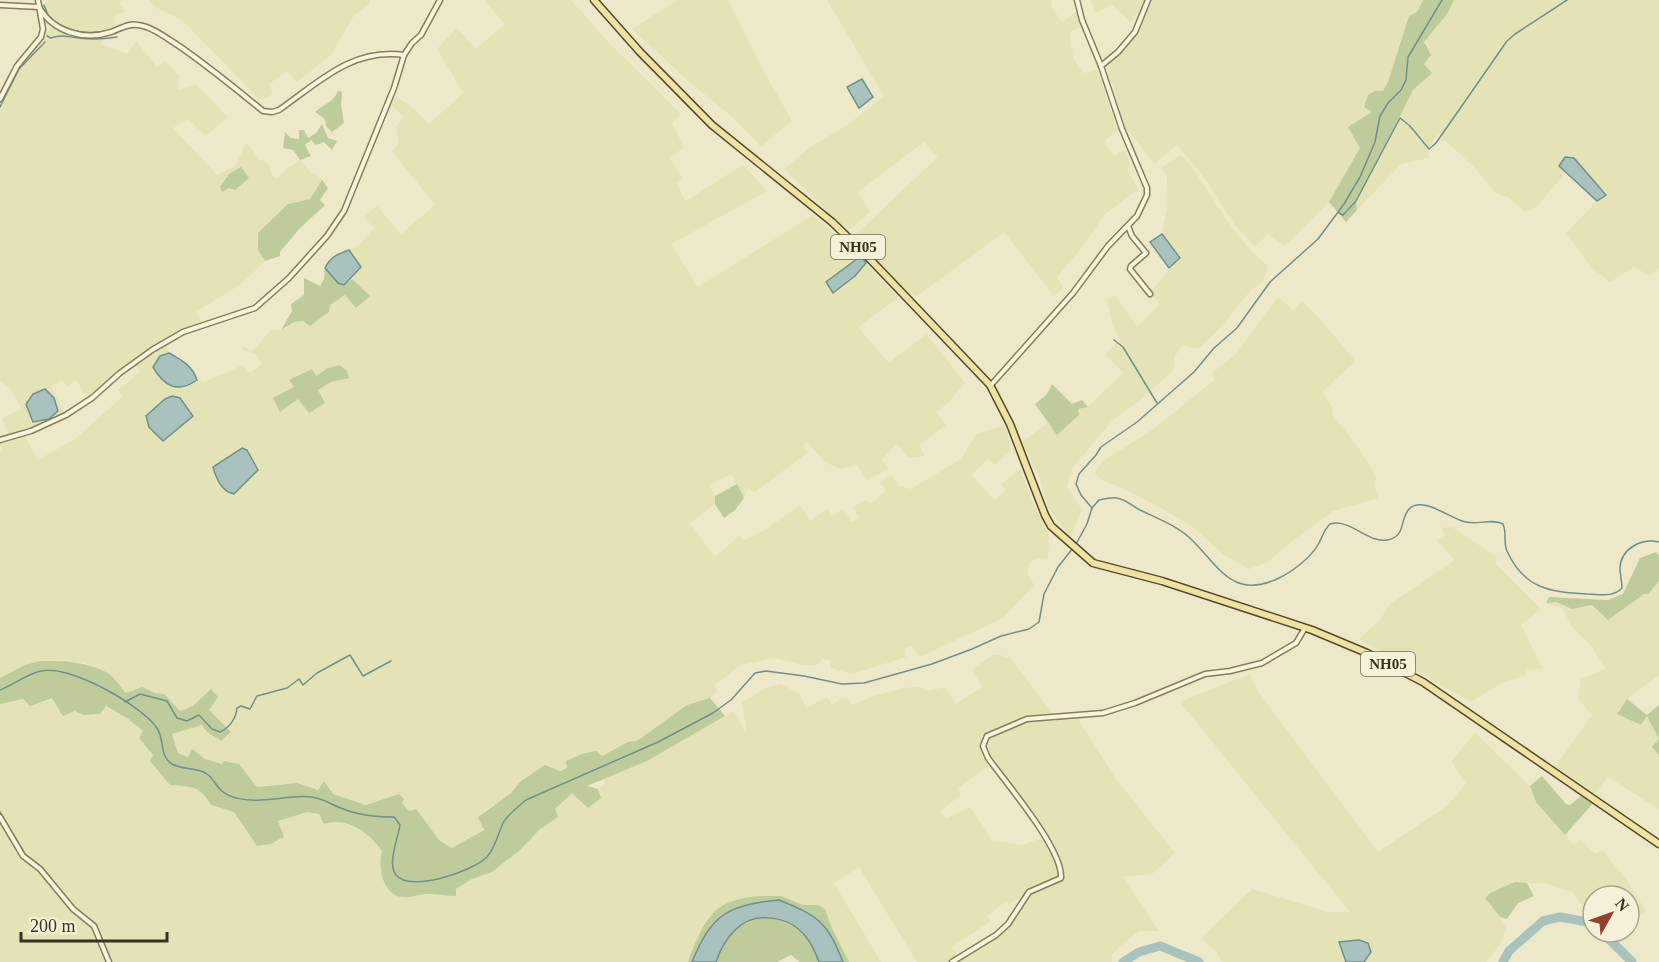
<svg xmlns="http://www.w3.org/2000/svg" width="1659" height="962" viewBox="0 0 1659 962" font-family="Georgia,serif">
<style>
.farmland{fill:#e3e3b6;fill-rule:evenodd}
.green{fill:#becc9c}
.water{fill:#a9c2be;stroke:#70908d;stroke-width:1.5}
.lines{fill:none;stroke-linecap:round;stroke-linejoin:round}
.stream{stroke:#70908d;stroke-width:1.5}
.river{stroke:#a9c2be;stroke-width:9}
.street-casing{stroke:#897c5e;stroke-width:7}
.primary-casing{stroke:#574931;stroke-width:9}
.street{stroke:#f8f4dc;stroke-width:4}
.primary{stroke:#eee3a2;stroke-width:6}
.labels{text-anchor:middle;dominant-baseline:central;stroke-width:4.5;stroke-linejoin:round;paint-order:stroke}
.shield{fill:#f5f1d8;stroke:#726b58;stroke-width:1.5}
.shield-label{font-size:15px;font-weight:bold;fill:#3a3121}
</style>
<rect width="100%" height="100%" fill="#ede8c8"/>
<g class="farmland">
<path d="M47 0H123L119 3 126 11 114 17 115 24 101 44 128 54 136 41 157 67 165 61 179 75 178 90 196 84 228 117 206 136 188 119 173 128 217 175 235 166 246 143 253 150 258 160H263L270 166 272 175 277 179 285 170 300 160 312 174 315 173 322 180 310 199 288 204 269 223 258 250 265 261 241 284 196 312 204 326 183 332 167 341 169 353 160 356 188 386 197 380 204 382 243 365 250 373 262 364 255 354 244 350 241 346 251 351 257 347 270 330H283L294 322 303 321 345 295 370 296 352 279 361 267 349 250 358 246 374 228 364 217 377 206 401 234 435 205 392 151 399 143 396 127 404 117 391 105 395 96 412 107 429 124 463 93 437 49 457 28 476 49 505 24 484 0H571L611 45 681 114 672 123 684 147 670 158 682 178 676 183 686 201 743 165 767 191 671 244 698 287 813 215 861 256 826 282 855 276 866 263 898 298 858 327 889 363 926 334 965 383 948 403 936 412 946 425 919 445 925 456 909 458 897 444 882 459 888 469 867 480 857 465 840 469 825 462 807 442 803 446 807 453 755 492 748 489 744 498 731 474 710 485 715 496V504L690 523 715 557 739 536 744 540 765 530 800 505 810 521 827 509 833 516 842 510 852 522 859 518 853 507 865 500 871 504 886 490 880 482 892 475 900 486 911 489 961 459 976 434 1006 425 1011 451 995 465 988 459 971 475 995 500 1006 490 1001 484 1020 469 1032 500 1049 535 1048 559 1037 558 1030 562 1027 572 1034 585 1003 618 920 657 911 646 905 648 906 657 852 674 831 668V660L822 659 817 665H804L775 658 740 665 715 685 717 692 710 698 687 705 637 741 628 742 602 756 560 771 545 766 521 781 511 793 478 816 484 830 452 848 439 840 429 828 409 812 402 803 399 794 366 805 319 790 279 784 257 787 239 764H222L205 759 193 750 188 757 178 753 172 734 202 725 207 732 221 741 193 706 180 711 164 694 155 693 142 687 126 693 107 672 98 670 83 662 25 665 0 678V453L4 450 0 447V440L10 437 2 418 22 409 10 388 0 381V99L17 66 41 37 55 25 39 7 45 4ZM135 363 140 372 118 390 122 397 75 439 38 460 23 433 66 415 51 387 62 380 67 386 76 380 89 400Z"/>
<polygon points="149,0 369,0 370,4 354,15 331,55 297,82 287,71 269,84 273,95 259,99 182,20 155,7"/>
<polygon points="678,0 728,0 763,70 792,121 761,146 729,114 693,85 632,29"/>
<polygon points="827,0 1051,0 1052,8 1062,22 1076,12 1080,27 1070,32 1073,58 1083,73 1098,70 1117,130 1104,142 1114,156 1125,150 1131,167 1127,169 1138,189 1104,215 1083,246 1057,277 1063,288 1054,296 1004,232 917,296 909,295 853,237 938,157 924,142 858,192 870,212 848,231 784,169 812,146 846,126 884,96"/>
<polygon points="1090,0 1146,0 1131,22 1111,4 1097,13"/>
<polygon points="1149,0 1423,0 1417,12 1409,16 1388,82 1372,111 1361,148 1332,199 1285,246 1268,234 1255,247 1234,224 1204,177 1177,145 1154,164 1128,130 1124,130 1115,92 1105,65 1120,53 1137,34"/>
<polygon points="1454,0 1659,0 1659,268 1650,276 1634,267 1610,282 1592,268 1566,233 1597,201 1606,195 1559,165 1566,172 1536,208 1534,207 1525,212 1508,197 1499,195 1493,190 1472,165 1438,134 1428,148 1429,158 1401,164 1357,210 1356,201 1374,168 1413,90 1432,73 1424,63 1424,42 1447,14"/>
<polygon points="1181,155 1193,169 1232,228 1252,252 1268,266 1263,282 1251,290 1218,330 1198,349 1182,345 1175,356 1173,371 1140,400 1114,419 1072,468 1067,487 1082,510 1070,537 1048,507 1040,478 1022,442 1048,423 1057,434 1078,409 1088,407 1123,373 1105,354 1120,341 1112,324 1107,299 1115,295 1137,327 1160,304 1150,292 1180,258 1162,234 1168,203 1167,176 1161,168"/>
<polygon points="1278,297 1293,310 1302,301 1322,321 1355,361 1322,392 1332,407 1333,415 1360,450 1376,476 1375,488 1378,498 1333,511 1291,542 1268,562 1249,569 1223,554 1194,528 1163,509 1120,487 1103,481 1094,472 1106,459 1152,430 1214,380 1212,373 1235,355"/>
<polygon points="1452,527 1497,557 1495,563 1541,609 1521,625 1542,668 1527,670 1525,675 1500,684 1471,702 1359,639 1379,621 1390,604 1455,560 1437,541 1445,534 1442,528"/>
<polygon points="1659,581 1659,675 1627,699 1617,713 1647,715 1659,739 1652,747 1659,755 1659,809 1608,777 1594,794 1555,767 1592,715 1578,699 1581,679 1606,669 1591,646 1573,628 1562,608 1546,603 1556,602 1572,609 1592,605 1608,620 1644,594 1648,594"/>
<polygon points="993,655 1001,655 1005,658 1009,656 1052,713 1027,716 1002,726 984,737 980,743 982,755 989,766 958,788 961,795 940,811 946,819 970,807 993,842 998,841 1022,845 1042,838 1058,863 1060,872 1058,877 1027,890 1020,901 1017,898 1009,905 1006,901 987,916 991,921 952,947 957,956 949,962 917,962 859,867 834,883 881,962 849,962 831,926 825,909 818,905 803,906 781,896 759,896 740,898 694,944 688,962 0,962 0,704 24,699 30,705 52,698 64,715 76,711 83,715 105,706 127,718 143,731 139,738 153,755 170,784 197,787 205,794 211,805 234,812 257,846 277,821 307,812 319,814 324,824 334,821 356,827 372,836 382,851 403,897 429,894 446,896 472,879 492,872 520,850 540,829 557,817 554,809 572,793 601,798 598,789 605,784 604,779 647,761 733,711 747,735 742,703 765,688 780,684 799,693 806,708 827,697 832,705 841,699 848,698 852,705 873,696 904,688 920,687 928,691 945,687 956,704 982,687 972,669"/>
<polygon points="1250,674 1257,690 1378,852 1447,806 1466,783 1451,762 1475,733 1530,786 1536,802 1574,845 1581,840 1595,854 1602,850 1626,879 1646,911 1629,921 1629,896 1593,896 1593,908 1580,903 1574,893 1548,884 1515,882 1490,893 1485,897 1506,927 1502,941 1487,962 1222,962 1217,953 1201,938 1252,889 1328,912 1350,912 1180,702"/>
<polygon points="1078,719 1116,779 1175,853 1152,874 1123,877 1159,931 1139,931 1119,947 1112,956 1112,962 958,962 992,941 1011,925 1029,894 1066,877 1061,862 1037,820 991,758 985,744 991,738 1028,722"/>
</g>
<g class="green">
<polygon points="1423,0 1454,0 1447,14 1424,42 1431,55 1424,64 1432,73 1413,90 1374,168 1356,201 1357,210 1346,222 1329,202 1360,148 1348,127 1372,112 1364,107 1368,95 1375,91 1383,91 1388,82 1409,16 1417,12"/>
<path d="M338 91 342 92 341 105 344 123 332 132 326 126 325 119 315 112C324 104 333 103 338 91Z"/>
<polygon points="322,124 328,138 337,141 332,150 324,142 316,145 311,140 305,145 311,156 300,160 293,150 283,148 285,132 291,138 299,139 299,130 304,130 308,138 316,133"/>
<polygon points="241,167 249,178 235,190 229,188 222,192 220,187 229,174"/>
<polygon points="322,180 328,188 320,200 325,205 299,229 280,252 280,256 265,261 258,250 258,233 288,204 310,199"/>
<polygon points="325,268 331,276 344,285 352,279 370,296 356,308 345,295 330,305 329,312 310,326 303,321 294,322 281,330 292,311 291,304 304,295 304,278 320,286 324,279"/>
<polygon points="340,365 347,371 349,378 331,382 318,390 325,403 309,413 298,399 280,412 273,398 294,387 289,380 312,369 316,376 328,368"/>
<polygon points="1052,384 1072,404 1082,400 1088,407 1078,409 1079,415 1057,435 1035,404 1047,394"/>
<polygon points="737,484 744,498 735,510 724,518 715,504 715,496"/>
<polygon points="1656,552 1659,555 1659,581 1648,594 1644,594 1608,620 1592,605 1572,609 1556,602 1546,603 1549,597 1608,600 1623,594 1640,558"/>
<path d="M40 661C66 661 82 661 106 672 113 675 120 687 126 693L142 687 155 693 164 694 180 711 193 706 211 689 218 697 209 710 231 732 221 741 207 732 202 725 172 734 178 753 188 757 192 749 205 759 222 764 224 761 239 764 257 787 297 783 318 790 324 781 333 794 366 805 399 794 404 799 402 803 409 811 416 809 439 840 452 848 484 830 478 817 511 793 521 781 545 765 560 771 567 768 566 761 582 754 596 751 602 756 628 742 637 741 687 705 710 698 725 716 647 761 587 786 598 789 601 798 588 808 572 793 555 809 558 817 540 829 520 850 492 872 472 879 456 889V896C447 896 437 894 427 894 419 894 411 898 403 897 382 896 378 866 382 851 369 832 347 817 324 824L319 814 307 812 278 821 284 837 270 844 257 846 234 812 211 805C200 785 191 787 170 785L150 761 153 755 139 738 143 731 127 718 106 706 100 714 83 715 75 711 63 716 52 698 30 706 23 699 0 704V678L25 665Z"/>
<polygon points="1627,699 1647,715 1659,705 1659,755 1652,747 1659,739 1647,716 1641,725 1617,714"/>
<polygon points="1542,776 1566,804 1570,805 1582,795 1595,801 1565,835 1536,802 1530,786"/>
<polygon points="1515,882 1527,883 1534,896 1518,903 1507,919 1500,917 1485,898 1490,893"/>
<path d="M759 896H781L803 905H818L825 909 831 926 849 962H843L829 932 779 900 697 951 692 962H688C692 948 704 922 714 912 725 901 744 897 759 896Z"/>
<path d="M771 917C800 926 808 934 819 962H800L791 955 777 962H716C727 932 739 920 771 917Z"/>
</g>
<g class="water">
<polygon points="862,79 873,97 859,108 847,87"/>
<polygon points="1565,157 1574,158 1606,195 1597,201 1559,166"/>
<polygon points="1162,234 1180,258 1169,268 1150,242"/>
<path d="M349 250 361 267 344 285 338 283 325 268C330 257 338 254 349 250Z"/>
<polygon points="861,256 866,263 855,276 833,293 826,282"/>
<path d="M169 353C181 360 192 365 197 380 177 394 164 386 153 367L160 356Z"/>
<polygon points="45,389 54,398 58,411 49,419 33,422 26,404 33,394"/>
<polygon points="172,396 180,398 193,416 163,441 149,427 146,416 165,399"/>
<path d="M242 448 247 450 258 470 234 494C222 492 216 478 213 467Z"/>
<path d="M779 900C819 916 827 922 843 962H819C816 954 812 944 806 937 790 916 754 910 735 930 726 939 720 950 716 962H692C712 913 729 905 779 900Z"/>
<polygon points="1359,940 1368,943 1371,952 1364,962 1346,962 1339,942"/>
</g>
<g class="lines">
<g class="stream">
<polyline points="44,5 48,15"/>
<path d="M53 21C72 33 90 35 111 30"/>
<path d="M47 36 51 38C63 34 67 37 79 38 92 40 105 39 117 37"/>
<polyline points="0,107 19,69 45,42"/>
<polyline points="1339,213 1343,215 1356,201 1400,118 1410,126 1429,149 1436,143 1507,41 1515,34 1567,0"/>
<polyline points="1114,340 1123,347 1157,403"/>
<path d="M1092 508 1099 500C1104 499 1112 497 1117 498 1124 499 1132 505 1138 509 1156 518 1179 526 1193 541 1219 567 1233 599 1277 579 1292 572 1311 558 1319 543 1323 536 1323 531 1330 524 1350 518 1367 543 1387 540 1407 537 1399 518 1410 508 1424 496 1452 520 1466 522 1479 525 1491 518 1503 524 1507 533 1503 542 1507 551 1524 589 1550 592 1587 594 1599 594 1613 598 1622 588 1622 581 1620 575 1620 568 1621 548 1642 538 1659 542"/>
<polyline points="1076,544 1087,524 1092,508 1081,495 1076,484 1079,474 1096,455 1101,447 1137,422 1194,372 1214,348 1237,328 1270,282 1318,239 1344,204 1360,177 1375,142 1380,116 1388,103 1401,90 1406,80 1408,57 1442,0"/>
<path d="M0 690C13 685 27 674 41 671 69 664 141 705 157 728 165 740 159 756 172 764 182 770 197 767 207 774 213 778 216 786 222 791 230 799 250 801 261 800 280 800 301 793 320 799 327 801 334 806 341 808 357 815 377 817 394 817L400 825C398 838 387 864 396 875 411 893 473 871 487 857 495 848 498 834 503 823 508 814 518 807 526 800L658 742 713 713 731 700 755 673 766 671 804 676 842 684 864 683 932 664 972 649 1001 636 1029 629 1039 622 1044 594 1058 567 1073 548"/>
<path d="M125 702 140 694 167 701 177 718 187 721 199 715 212 729 220 732C229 728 236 719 237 708L241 706 250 709 257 696 287 688 299 679 303 685 317 673 350 655 363 676 391 661"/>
<polyline points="0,812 25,854 42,867 74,908 96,924 111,962"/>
</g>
<g class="river">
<polyline points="1602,932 1632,962"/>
<polyline points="1123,962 1139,952 1160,946 1199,962"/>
<polyline points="1503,962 1509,951 1543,921 1560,917 1593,923"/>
</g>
<defs>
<g id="street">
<path d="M0 5 39 7C53 32 84 41 111 32 120 29 128 23 138 25 153 27 166 38 179 46 208 66 235 88 263 111L272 112 279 110C319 82 352 48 404 55"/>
<polyline points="1101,66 1118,52 1135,32 1148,0"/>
<polyline points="0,99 17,66 41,37 43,29 38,0"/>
<polyline points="1128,226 1132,236 1146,253 1131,266 1130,269 1150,294"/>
<polyline points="991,385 1073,293 1108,246 1137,216 1147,195 1147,188 1122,129 1101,66 1082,20 1077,0"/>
<polyline points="0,440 31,431 66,415 92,398 120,373 152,350 183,332 255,308 289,278 327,236 344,211 394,88 404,55 412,43 421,35 440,0"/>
<polyline points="0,817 23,856 40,869 73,909 94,926 109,962"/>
<path d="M952 962 996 935 1008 924 1029 892 1061 878C1063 849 1006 783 988 758L983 746 987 736 1027 719 1103 713 1135 703 1205 674 1230 671 1262 663 1296 643 1305 628"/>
</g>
<polyline id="primary" points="594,0 640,52 712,125 832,222 865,254 990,385 1010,424 1045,515 1051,526 1093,563 1162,581 1312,630 1367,653 1423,682 1659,844"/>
</defs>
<use href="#street" class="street-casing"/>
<use href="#primary" class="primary-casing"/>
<use href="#street" class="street"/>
<use href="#primary" class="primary"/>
</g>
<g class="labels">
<g class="shield">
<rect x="831" y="235" width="54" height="24" rx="4.5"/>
<rect x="1361" y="652" width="54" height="24" rx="4.5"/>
</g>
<g class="shield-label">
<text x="858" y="247">NH05</text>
<text x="1388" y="664">NH05</text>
</g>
</g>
<g transform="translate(1611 914) rotate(50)"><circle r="28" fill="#f5f1d8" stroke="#aaa48f" stroke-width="1.5"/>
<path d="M0-4.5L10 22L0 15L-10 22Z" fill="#96402f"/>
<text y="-9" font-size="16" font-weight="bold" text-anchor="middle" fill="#3a3121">N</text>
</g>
<path d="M21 932v9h146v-9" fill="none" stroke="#3a3121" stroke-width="3"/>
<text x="30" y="932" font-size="18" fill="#3a3121" stroke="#f5f1d8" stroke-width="4.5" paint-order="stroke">200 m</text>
</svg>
